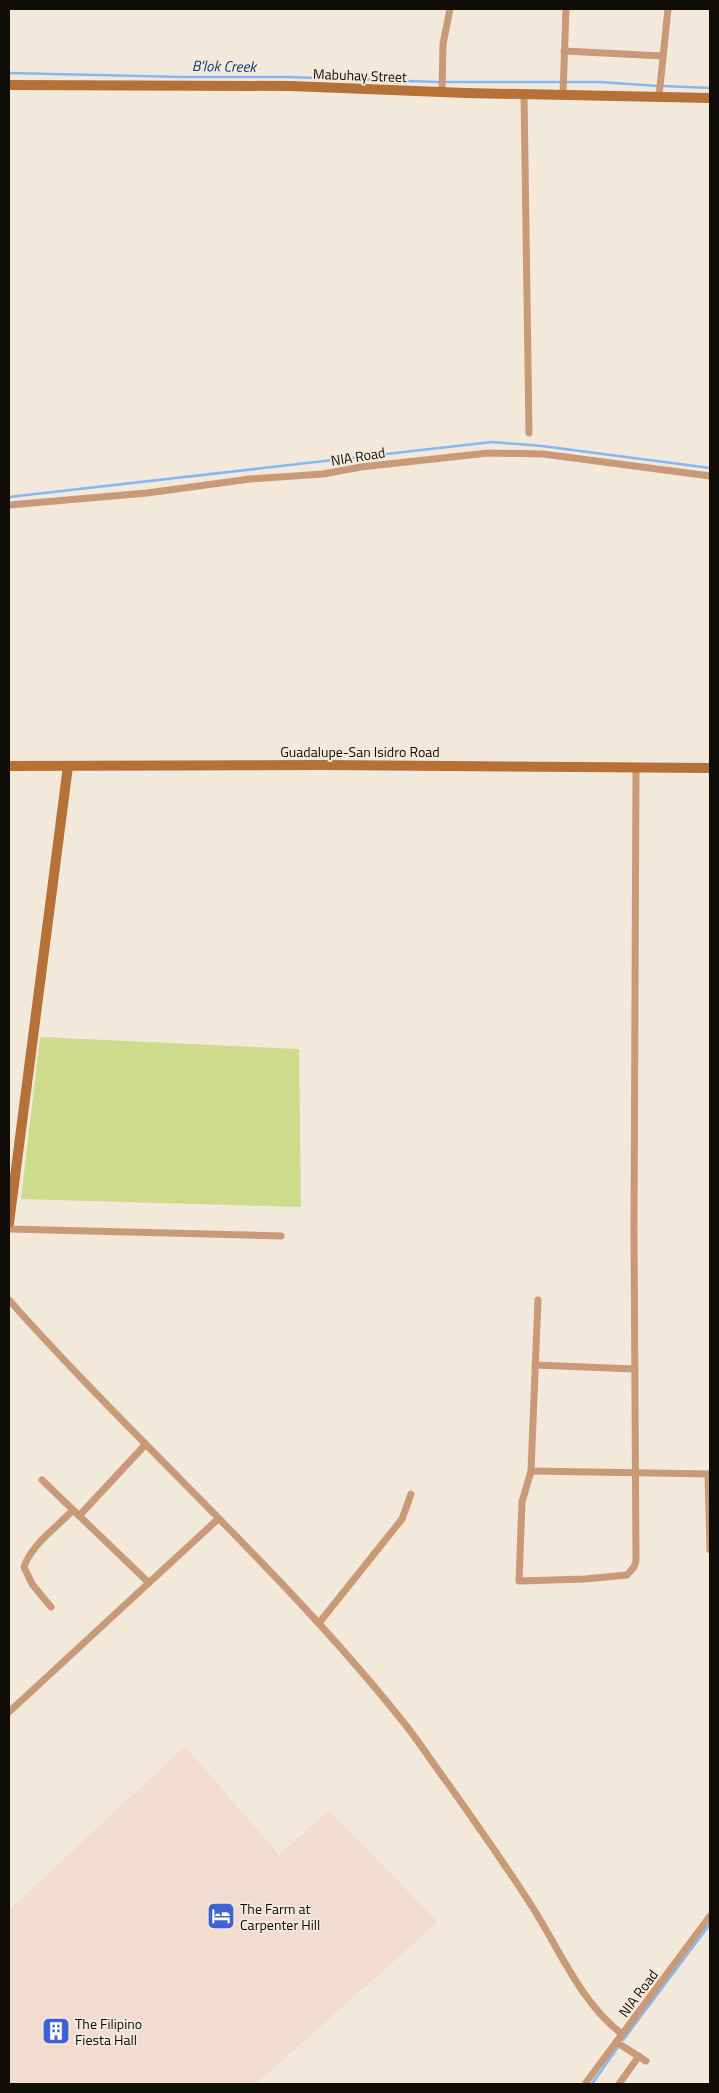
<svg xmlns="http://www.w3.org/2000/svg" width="719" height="2093" viewBox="0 0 719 2093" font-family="'Titillium Web',sans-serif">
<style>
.commercial{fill:#f2dccf}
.green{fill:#cedb8c}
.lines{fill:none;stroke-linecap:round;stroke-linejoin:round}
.stream{stroke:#84b7f6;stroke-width:2.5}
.street{stroke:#c99a77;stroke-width:7}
.secondary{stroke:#b67138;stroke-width:10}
.labels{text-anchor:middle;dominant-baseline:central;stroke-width:4;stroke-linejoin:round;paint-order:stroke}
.street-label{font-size:14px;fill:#100d08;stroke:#f3e9db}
.poi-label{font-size:14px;fill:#100d08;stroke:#f3e9db;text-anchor:start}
.water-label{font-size:15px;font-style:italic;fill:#0b3f77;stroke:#f3e9db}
</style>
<rect width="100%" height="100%" fill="#f3e9db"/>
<polygon class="commercial" points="185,1746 279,1855 329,1810 438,1922 256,2084 9,2084 9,1910"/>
<polygon class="green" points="40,1037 299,1049 301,1207 21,1199"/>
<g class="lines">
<g class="stream">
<polyline points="9,73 183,77 287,77 438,82"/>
<polyline points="446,82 562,82"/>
<polyline points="566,82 600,82 658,86"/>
<polyline points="664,86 710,88"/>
<polyline points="9,497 492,442 542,446 710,468"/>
<polyline points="623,2040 710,1924"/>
<polyline points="592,2084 618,2047"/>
</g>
<g class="street">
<polyline points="564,51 663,56"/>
<polyline points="442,92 443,44 450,9"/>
<polyline points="524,93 529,433"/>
<polyline points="563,94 566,9"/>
<polyline points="659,96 668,9"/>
<polyline points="9,505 147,493 250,479 323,474 361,467 488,453 543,454 710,476"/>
<polyline points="9,1229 281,1236"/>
<path d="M9 1300C137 1444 284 1572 404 1723 420 1743 434 1765 449 1785 477 1825 505 1864 531 1905 559 1948 580 2002 622 2034"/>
<polyline points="538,1300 531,1471 522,1502 519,1581 585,1579 627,1575 634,1567 636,1561 634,1231 636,767"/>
<polyline points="535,1365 635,1369"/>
<polyline points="531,1471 710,1474"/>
<polyline points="708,1474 710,1550"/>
<polyline points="42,1480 149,1583"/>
<polyline points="79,1516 145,1445"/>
<path d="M51 1607 32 1584 24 1567C31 1545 57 1527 73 1510"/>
<polyline points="319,1623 402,1519 411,1494"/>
<polyline points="9,1712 218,1519"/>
<polyline points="616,2042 646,2061"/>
<polyline points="585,2084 710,1916"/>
<polyline points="619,2084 639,2056"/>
</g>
<g class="secondary">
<polyline points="9,85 291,86 466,93 710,98"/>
<polyline points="9,766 322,765 710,768"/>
<polyline points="9,1223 68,766"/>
</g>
</g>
<defs>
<symbol id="hotel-square" viewBox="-11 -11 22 22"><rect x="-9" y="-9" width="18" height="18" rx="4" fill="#3f61d3" stroke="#f3e9db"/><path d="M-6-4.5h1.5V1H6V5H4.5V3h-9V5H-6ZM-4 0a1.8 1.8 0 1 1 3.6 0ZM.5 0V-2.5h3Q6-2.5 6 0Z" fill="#fff"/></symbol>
<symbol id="building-square" viewBox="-11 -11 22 22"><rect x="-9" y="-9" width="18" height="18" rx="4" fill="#3f61d3" stroke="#f3e9db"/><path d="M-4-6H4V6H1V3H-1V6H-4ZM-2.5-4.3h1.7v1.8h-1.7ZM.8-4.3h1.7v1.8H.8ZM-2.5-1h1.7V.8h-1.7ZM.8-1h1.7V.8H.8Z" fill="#fff"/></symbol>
</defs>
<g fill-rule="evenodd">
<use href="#hotel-square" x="205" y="1900" width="32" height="32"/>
<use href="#building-square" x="40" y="2015" width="32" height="32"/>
</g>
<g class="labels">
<g class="street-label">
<text transform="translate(360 75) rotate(2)">Mabuhay Street</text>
<text transform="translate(358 456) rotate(-9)">NIA Road</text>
<text x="360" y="751">Guadalupe-San Isidro Road</text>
<text transform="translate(638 1993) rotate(-53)">NIA Road</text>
</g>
<g class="poi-label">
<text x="240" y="1908">The Farm at<tspan x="240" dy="16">Carpenter Hill</tspan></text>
<text x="75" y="2023">The Filipino<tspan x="75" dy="16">Fiesta Hall</tspan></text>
</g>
<g class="water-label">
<text transform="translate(224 66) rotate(1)">B'lok Creek</text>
</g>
</g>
<rect width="719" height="2093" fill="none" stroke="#100d08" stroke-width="20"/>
</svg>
